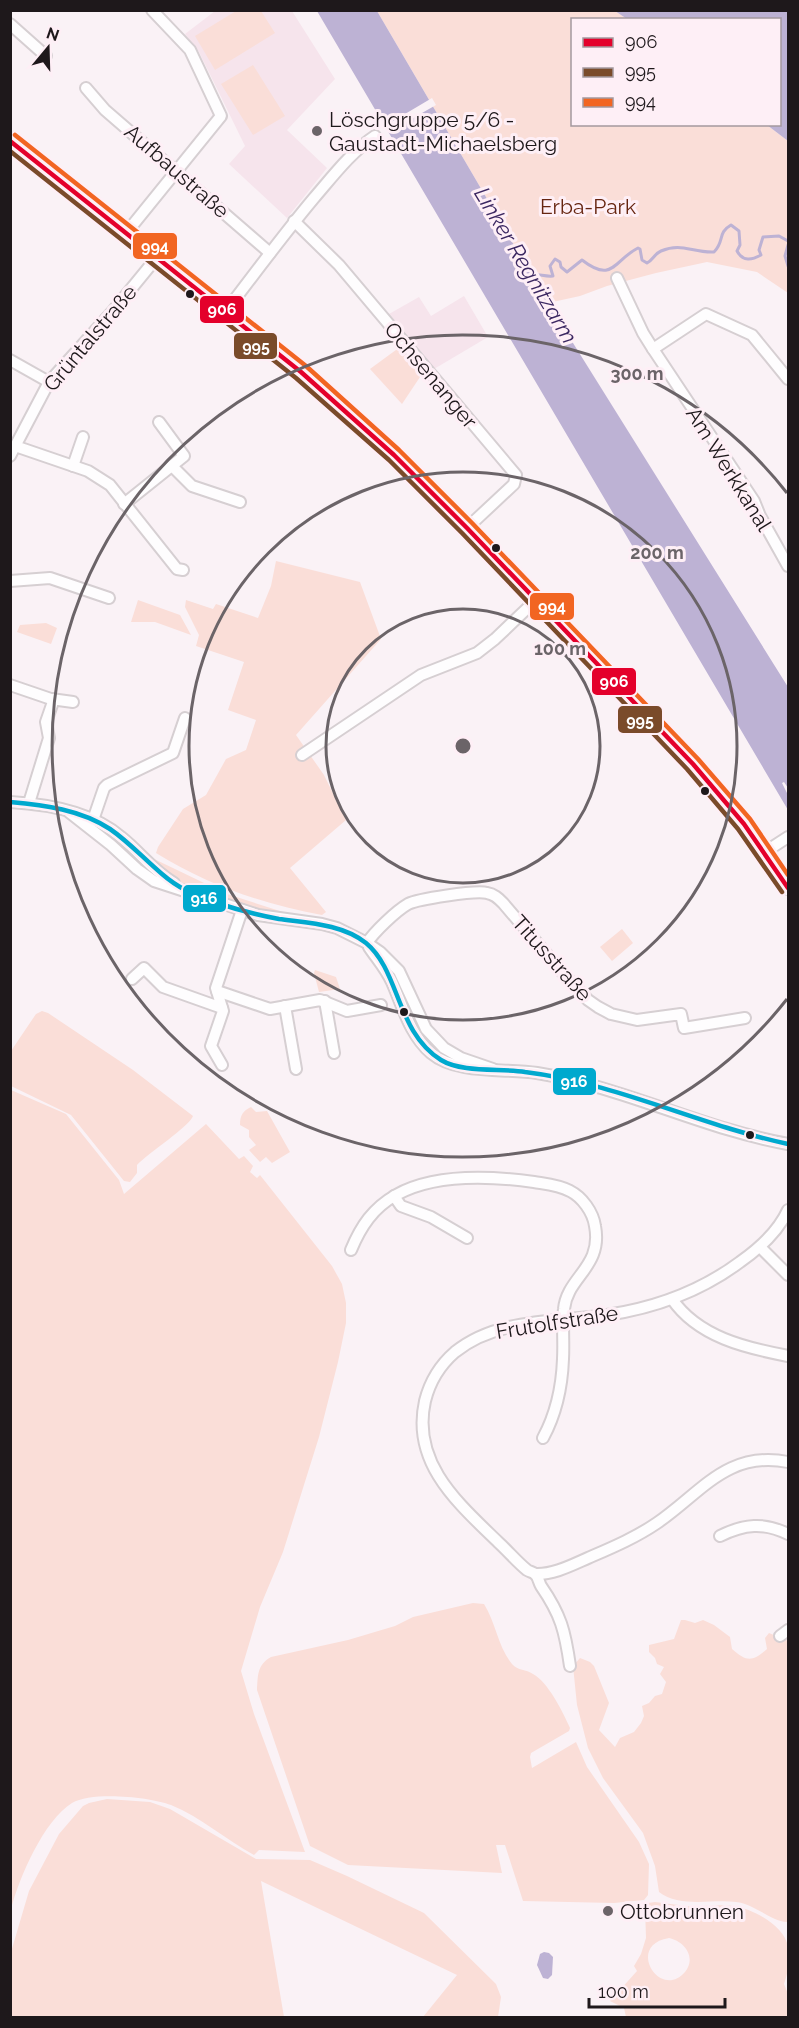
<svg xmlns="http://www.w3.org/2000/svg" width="799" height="2028" viewBox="0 0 799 2028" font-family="Raleway,sans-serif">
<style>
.built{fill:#f6e4ec}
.green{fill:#faded8;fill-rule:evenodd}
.water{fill:#bdb2d4}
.pier{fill:#faf2f6}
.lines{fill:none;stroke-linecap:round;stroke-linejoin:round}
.stream{stroke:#bdb2d4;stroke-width:3}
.street-casing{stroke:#d6cfd2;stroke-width:14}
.secondary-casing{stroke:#d6cfd2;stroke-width:16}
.street{stroke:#fefdfe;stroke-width:10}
.secondary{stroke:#fefdfe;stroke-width:14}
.bus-1-casing{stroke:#feeff6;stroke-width:9}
.bus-2-casing{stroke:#feeff6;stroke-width:9}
.bus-3-casing{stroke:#feeff6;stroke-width:9}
.bus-4-casing{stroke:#feeff6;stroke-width:9}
.bus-1{stroke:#e4002b;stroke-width:4.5}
.bus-2{stroke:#7a4b2a;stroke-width:4.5}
.bus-3{stroke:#f26522;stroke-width:4.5}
.bus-4{stroke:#00a9ce;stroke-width:4.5}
.ring{fill:none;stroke:#6b6468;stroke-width:3}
.poi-dot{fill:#6b6468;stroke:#feeff6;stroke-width:2}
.bus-dot{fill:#1e181b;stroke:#feeff6;stroke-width:2}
.labels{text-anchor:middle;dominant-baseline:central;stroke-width:6;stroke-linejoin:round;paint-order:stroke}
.poi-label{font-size:21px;fill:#1e181b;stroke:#feeff6;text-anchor:start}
.street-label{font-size:21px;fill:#1e181b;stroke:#feeff6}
.park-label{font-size:21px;fill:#662510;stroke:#feeff6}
.water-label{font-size:22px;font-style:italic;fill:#3c2862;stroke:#feeff6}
.centre{fill:#6b6468;stroke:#feeff6;stroke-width:3}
.ring-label{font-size:18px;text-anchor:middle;font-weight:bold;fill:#6b6468;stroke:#feeff6;stroke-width:6;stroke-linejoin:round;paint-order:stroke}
.line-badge{stroke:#feeff6;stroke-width:2}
.badge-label{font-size:16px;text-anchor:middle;font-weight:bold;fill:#fff}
</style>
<rect width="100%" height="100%" fill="#faf2f6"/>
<g class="built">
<polygon points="215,11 292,11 335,79 287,130 327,168 287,218 229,164 245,146 199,52 185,34"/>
<polygon points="464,296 488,337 434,369 389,314 419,297 431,316"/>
</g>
<g class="green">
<polygon points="236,11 261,11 275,33 215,70 195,36"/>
<polygon points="377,11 615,11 627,19 572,20 572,124 767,125 788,141 788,293 757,272 707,262 656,273 607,286 580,296 548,303"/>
<polygon points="253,65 285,116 253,135 221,84"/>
<polygon points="400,347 422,374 402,404 370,369"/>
<path d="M276 561 360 582 381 639 296 735 324 775 346 820 290 868 326 912 322 915C262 904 208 885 156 853L158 847 183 809 206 795 226 759 246 750 256 720 228 710 244 662 196 646 199 635 185 607 186 600 213 609 216 604 258 618 271 586Z"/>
<polygon points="138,600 180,615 191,635 155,622 131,622"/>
<polygon points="46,623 57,628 51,644 17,632 20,625"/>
<path d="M150 857 227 894 286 913C268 917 185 890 169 877 162 871 156 863 150 857Z"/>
<polygon points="622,929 633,943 612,961 600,947"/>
<polygon points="315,970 336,977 340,989 319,992 314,973"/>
<path d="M42 1011 48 1013 133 1070 193 1116C190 1126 147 1154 137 1165V1173L130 1182 124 1181 71 1115 11 1086V1051L36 1014Z"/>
<path d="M11 1090 66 1114 119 1180 124 1194 206 1124 239 1159 244 1156 253 1166 250 1172 257 1178 260 1175 332 1266 342 1284 346 1303V1323L338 1362 319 1437 283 1552 260 1607 241 1671 254 1714 305 1852 259 1850 254 1855C226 1840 201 1817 171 1805 150 1797 92 1791 72 1803 44 1820 19 1878 11 1909Z"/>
<path d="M251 1107 256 1112 267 1111 290 1152 272 1163 266 1157 260 1162 249 1150 256 1145 249 1137V1130L240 1125C240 1115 243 1111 251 1107Z"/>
<path d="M473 1603 484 1604C496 1623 498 1647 512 1664 518 1671 526 1669 533 1674 548 1682 563 1712 570 1728L569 1731 531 1753 530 1757 532 1768 576 1742 587 1767 639 1842 649 1864 648 1895 644 1900 614 1903 523 1901 505 1845H496L502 1873 348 1865 310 1846 257 1690C258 1675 257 1665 271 1657L348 1640 395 1626 413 1617Z"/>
<path d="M681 1620H685L695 1623 703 1620 714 1625 730 1637 732 1649C747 1662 752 1662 767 1649L765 1638 769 1633 788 1641 787 1922C770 1921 755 1904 736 1902 712 1899 679 1908 659 1892L655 1866 643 1833 603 1778 588 1748 577 1705 573 1666 580 1658 590 1662 594 1666 609 1703 599 1730 615 1747 620 1738 634 1732 641 1723 644 1716 642 1706 649 1703 655 1696 662 1694 666 1682 660 1674 664 1667 657 1664 655 1658 649 1652V1645L674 1639Z"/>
<polygon points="107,1799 150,1802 170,1809 256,1859 310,1860 347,1876 424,1913 496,1984 501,1997 498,2017 423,2017 457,1975 261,1881 284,2017 11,2017 11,1952 29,1891 59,1834 83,1806 89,1803"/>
<path d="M655 1902C665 1903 676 1905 687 1906 703 1907 719 1904 734 1906 753 1909 785 1926 788 1947 791 1960 788 1972 784 1984L788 1994V2017H626L624 2008 610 2001 637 1971 634 1966 641 1954 646 1938 645 1908 648 1903ZM669 1938C684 1941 697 1957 685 1972 660 2001 625 1945 669 1938Z"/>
</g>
<g class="water">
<polygon points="317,11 377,11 548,303 788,687 788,788 784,782 782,783 788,795 788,810"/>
<polygon points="615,11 788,11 788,141 767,125 780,124 780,20 627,19"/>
<polygon points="544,1952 549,1953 553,1957 552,1975 548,1979 543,1978 537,1965 540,1954"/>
</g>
<polygon class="pier" points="432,98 436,105 387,133 383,127"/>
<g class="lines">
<g class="stream">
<polyline points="788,245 785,256 788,266"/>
<path d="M529 275C538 273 544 277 553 276L550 266 555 259 560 262 561 267 567 272 582 260C613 284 614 260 638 248L640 249 642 260 647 263C653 260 654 254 661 251 682 242 692 253 714 252 725 241 717 233 731 225L739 231 740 245 737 251C743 262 752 260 761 255L759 250 763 237 779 236 788 241"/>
</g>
<defs>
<g id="street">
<polyline points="10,24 46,56"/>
<polyline points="86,88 105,110 270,253"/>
<polyline points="294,221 339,265 516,475 514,484 467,528"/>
<polyline points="127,232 221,116 190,50 152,10"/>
<polyline points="617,278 643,333 653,349 754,501 760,516 788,566"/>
<path d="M226 311C255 273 283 235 314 198 333 176 351 152 375 136"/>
<polyline points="653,349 706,314 752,335 788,379"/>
<polyline points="10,360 49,382"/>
<polyline points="15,446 88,471 110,485 177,569 183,570"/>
<polyline points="10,456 49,382 113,311 158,256"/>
<polyline points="73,466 83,437"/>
<polyline points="172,466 192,486 240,502"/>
<polyline points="124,504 184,456 159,422"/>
<polyline points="10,581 50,578 109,598"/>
<polyline points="10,685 51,699 73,702"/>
<polyline points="302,755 421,675 477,653 495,639 536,600"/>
<path d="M10 802C47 804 92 812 121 837 140 852 153 871 174 883"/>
<polyline points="29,803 49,738 46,722 54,699"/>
<polyline points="69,812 111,845 137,869 154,881 258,915 322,924 337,928 367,943 380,952 399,971 426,1029 444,1048 461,1058 493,1069"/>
<polyline points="93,820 104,788 107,785 173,753 185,718"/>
<polyline points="765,852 788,837"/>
<path d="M367 943C374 932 396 911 408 904 418 899 476 890 487 893 494 894 498 898 503 903L562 972 588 1000 598 1007 611 1014 637 1020 681 1014 684 1028 745 1018"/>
<path d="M369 947C377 959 386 969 392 982 403 1007 410 1035 431 1053 457 1075 505 1068 537 1073 624 1087 703 1129 788 1144"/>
<polyline points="132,979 144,968 163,987 222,1008"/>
<polyline points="217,991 270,1009 320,1000 347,1011 381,1005"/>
<polyline points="325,1001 334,1053"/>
<polyline points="285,1006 296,1069"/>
<polyline points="222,1065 211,1046 223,1011 216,988 242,910"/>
<polyline points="394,1196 401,1206 431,1217 467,1238"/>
<polyline points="760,1247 788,1275"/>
<path d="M351 1250C361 1226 373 1208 396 1195 435 1173 491 1176 534 1182 546 1184 559 1185 570 1191 582 1197 593 1212 595 1226 603 1267 567 1277 564 1309 562 1325 564 1342 563 1359 562 1386 556 1414 543 1438"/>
<path d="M672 1299C698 1337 746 1348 788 1356"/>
<path d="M720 1536C744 1524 764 1522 788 1534"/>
<path d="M535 1574C553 1575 572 1565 588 1558 611 1548 635 1538 657 1523 701 1493 727 1450 788 1462"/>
<polyline points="780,1636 788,1630"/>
<path d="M570 1666C565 1631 561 1615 541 1586 539 1583 538 1576 535 1574 533 1572 530 1572 527 1570 517 1562 508 1551 498 1542 458 1503 411 1463 425 1401 430 1381 440 1365 455 1352 497 1318 556 1322 607 1315 654 1308 701 1291 740 1262 760 1248 778 1232 788 1210"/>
</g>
<polyline id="secondary" points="10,141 177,272 301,372 394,455 467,528 693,764 744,824 788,888"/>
</defs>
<use href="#street" class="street-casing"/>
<use href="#secondary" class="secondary-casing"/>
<use href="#street" class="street"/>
<use href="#secondary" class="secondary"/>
<defs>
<polyline id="bus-1" points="10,141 301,372 394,455 467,528 693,764 744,824 788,888"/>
<polyline id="bus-2" points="10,151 296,378 389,460 462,533 687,769 738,829 782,892"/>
<polyline id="bus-3" points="15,135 306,366 399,450 472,523 698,759 750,819 788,875"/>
<path id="bus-4" d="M10 802C45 805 81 810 110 829 129 842 144 859 162 874 178 888 197 897 217 903 238 910 258 915 279 919 308 923 342 924 366 943 400 971 396 1032 441 1060 462 1073 501 1068 525 1072 616 1083 699 1125 788 1144"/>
</defs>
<use href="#bus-1" class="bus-1-casing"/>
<use href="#bus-2" class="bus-2-casing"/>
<use href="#bus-3" class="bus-3-casing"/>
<use href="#bus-4" class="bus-4-casing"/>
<use href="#bus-1" class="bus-1"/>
<use href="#bus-2" class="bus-2"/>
<use href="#bus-3" class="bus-3"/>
<use href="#bus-4" class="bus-4"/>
</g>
<g class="ring">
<circle cx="463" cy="746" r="137"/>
<circle cx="463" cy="746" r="274"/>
<path d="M787 999A411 411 0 1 1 787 493"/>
</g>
<g class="poi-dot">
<circle cx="317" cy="131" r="6"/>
<circle cx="608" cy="1911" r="6"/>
</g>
<g class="bus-dot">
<circle cx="190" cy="294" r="5"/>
<circle cx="496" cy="548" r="5"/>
<circle cx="705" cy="791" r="5"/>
<circle cx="404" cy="1012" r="5"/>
<circle cx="750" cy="1135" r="5"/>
</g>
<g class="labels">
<g class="poi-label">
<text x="329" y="119">Löschgruppe 5/6 -<tspan x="329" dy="24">Gaustadt-Michaelsberg</tspan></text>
<text x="620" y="1911">Ottobrunnen</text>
</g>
<g class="street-label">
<text transform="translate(177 171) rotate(41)">Aufbaustraße</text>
<text transform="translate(90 338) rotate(-50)">Grüntalstraße</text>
<text transform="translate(431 375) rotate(50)">Ochsenanger</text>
<text transform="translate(729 469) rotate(58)">Am Werkkanal</text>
<text transform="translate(552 958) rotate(48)">Titusstraße</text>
<text transform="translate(557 1322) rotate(-9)">Frutolfstraße</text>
</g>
<g class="park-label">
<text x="588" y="206">Erba-Park</text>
</g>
<g class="water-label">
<text transform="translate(526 265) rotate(59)">Linker Regnitzarm</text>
</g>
</g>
<circle cx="463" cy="746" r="9" class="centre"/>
<g class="ring-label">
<text x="637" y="380">300 m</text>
<text x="657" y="559">200 m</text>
<text x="560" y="655">100 m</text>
</g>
<g class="line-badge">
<rect x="132" y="232" width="46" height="28" rx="6" fill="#f26522"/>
<rect x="199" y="295" width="46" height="29" rx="6" fill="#e4002b"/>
<rect x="233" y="332" width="45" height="28" rx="6" fill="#7a4b2a"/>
<rect x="529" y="592" width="46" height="29" rx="6" fill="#f26522"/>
<rect x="591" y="667" width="46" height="29" rx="6" fill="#e4002b"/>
<rect x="617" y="705" width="46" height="29" rx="6" fill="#7a4b2a"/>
<rect x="182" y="884" width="45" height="29" rx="6" fill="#00a9ce"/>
<rect x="552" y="1067" width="45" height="29" rx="6" fill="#00a9ce"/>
</g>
<g class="badge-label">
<text x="155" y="252">994</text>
<text x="222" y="315">906</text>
<text x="256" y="352">995</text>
<text x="552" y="612">994</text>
<text x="614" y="687">906</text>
<text x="640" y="726">995</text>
<text x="204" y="904">916</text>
<text x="574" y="1087">916</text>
</g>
<rect width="799" height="2028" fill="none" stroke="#1e181b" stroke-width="24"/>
<rect x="571" y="18" width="210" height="108" fill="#feeff6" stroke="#a4999e" stroke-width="1.5"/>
<rect x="583" y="38" width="30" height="9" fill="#e4002b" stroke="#a4999e" stroke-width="1.5"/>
<text x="625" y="48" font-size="18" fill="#1e181b">906</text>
<rect x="583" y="68" width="30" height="9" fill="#7a4b2a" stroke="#a4999e" stroke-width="1.5"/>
<text x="625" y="78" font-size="18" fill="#1e181b">995</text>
<rect x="583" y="98" width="30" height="9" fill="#f26522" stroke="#a4999e" stroke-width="1.5"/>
<text x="625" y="108" font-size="18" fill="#1e181b">994</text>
<g transform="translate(48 48) rotate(19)" stroke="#feeff6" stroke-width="4.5" paint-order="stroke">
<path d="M0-4.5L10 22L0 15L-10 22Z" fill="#1e181b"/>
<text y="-9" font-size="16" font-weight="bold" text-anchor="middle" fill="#1e181b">N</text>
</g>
<path d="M589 1998v9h136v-9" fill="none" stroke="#1e181b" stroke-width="3"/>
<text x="598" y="1998" font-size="18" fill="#1e181b" stroke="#feeff6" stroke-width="4.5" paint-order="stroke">100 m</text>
</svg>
